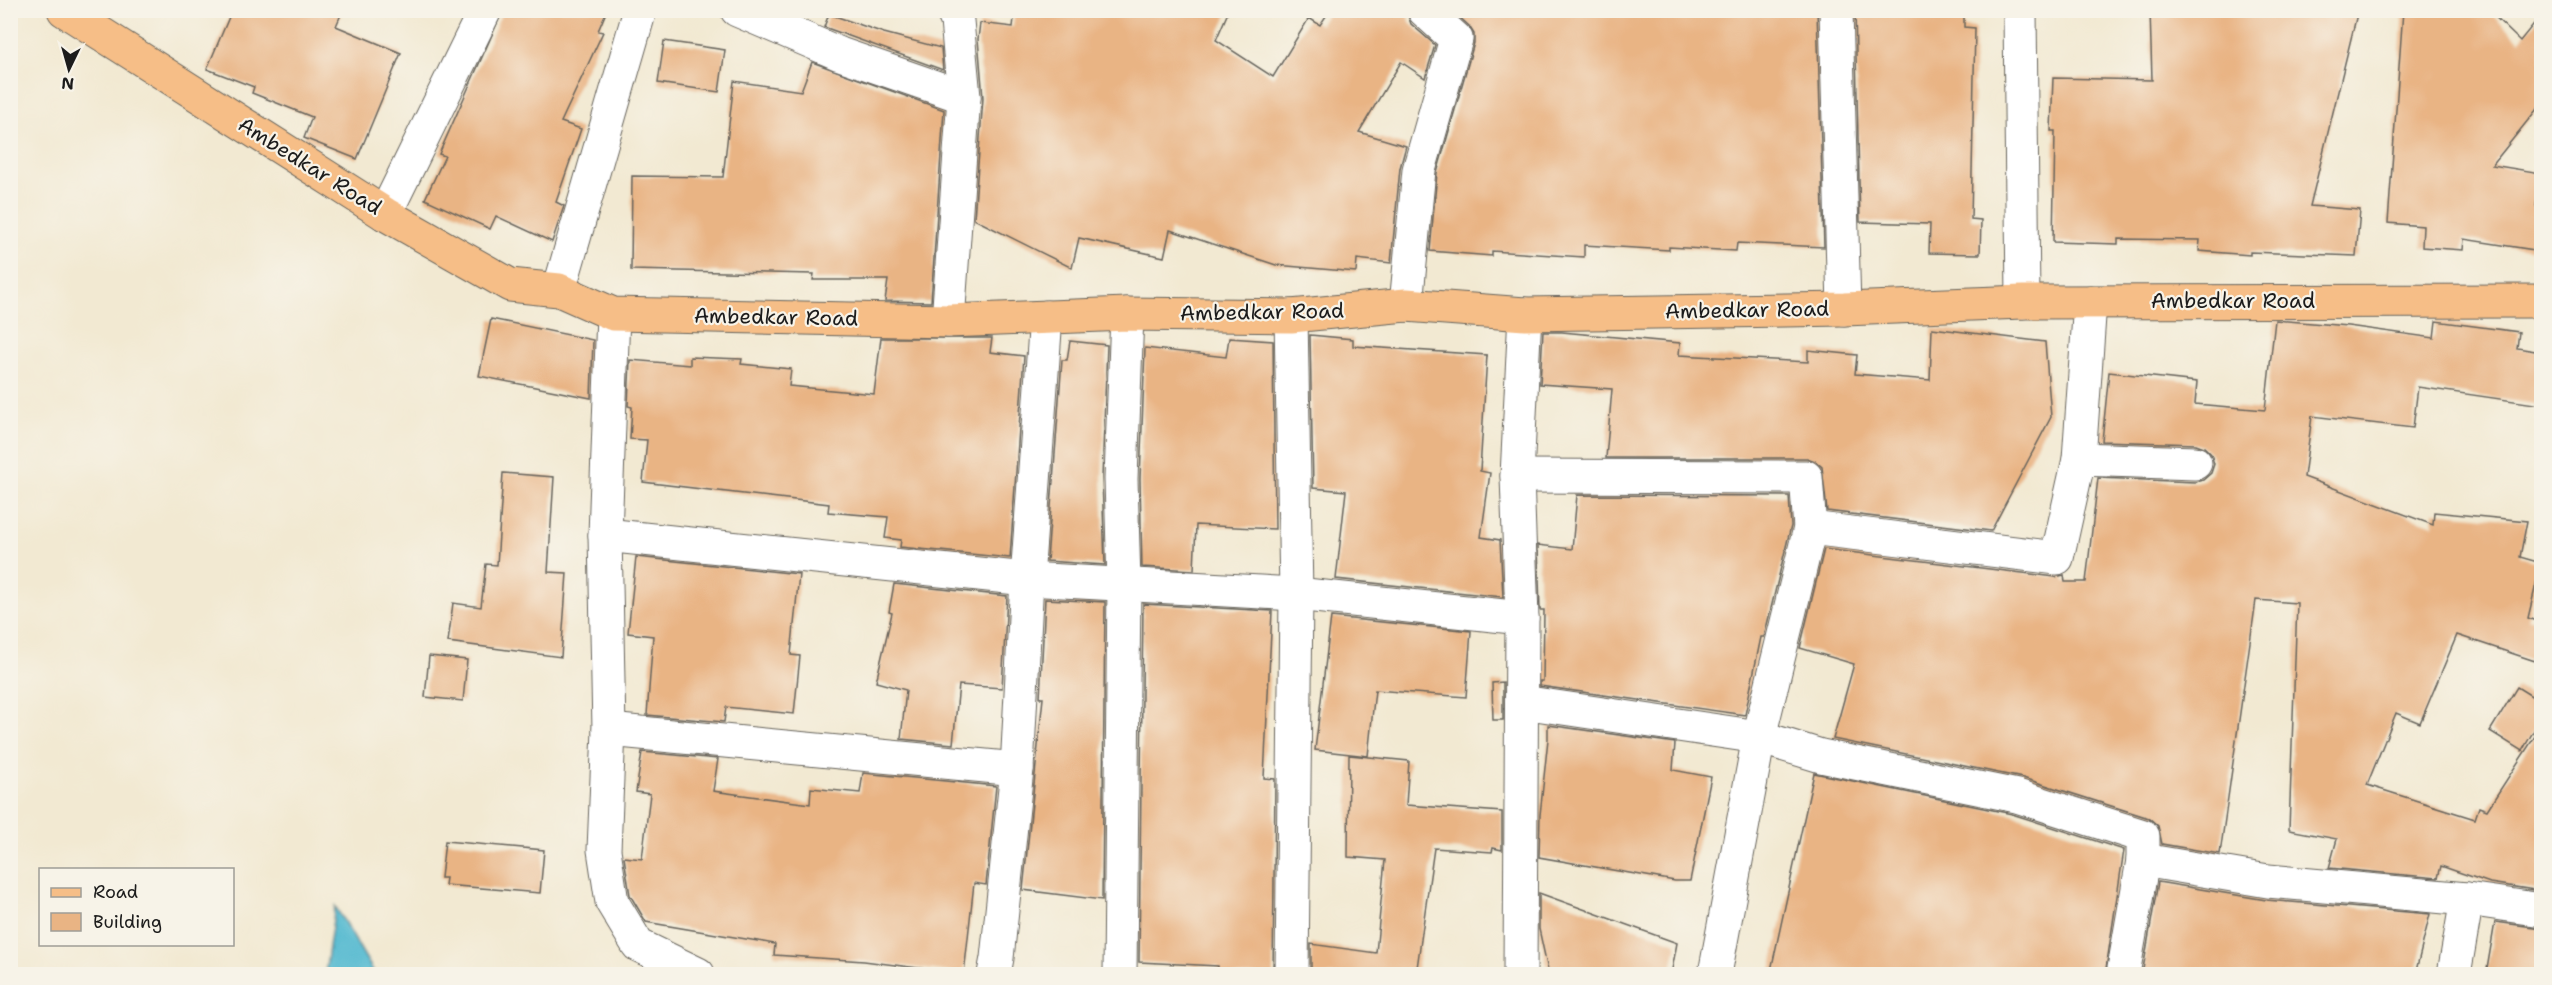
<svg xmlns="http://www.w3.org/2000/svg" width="2552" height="985" viewBox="0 0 2552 985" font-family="'Shantell Sans',sans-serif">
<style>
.water{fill:#52b9d0;stroke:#376a76;stroke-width:1.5}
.building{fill:#e9b484}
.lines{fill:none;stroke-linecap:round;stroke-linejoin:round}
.street-casing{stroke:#67645c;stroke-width:35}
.primary-casing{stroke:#67645c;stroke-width:35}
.street{stroke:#fff;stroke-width:33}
.primary{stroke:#f6be87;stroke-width:33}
.labels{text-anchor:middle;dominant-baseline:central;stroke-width:4.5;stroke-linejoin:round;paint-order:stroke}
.street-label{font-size:21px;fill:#1c1c1c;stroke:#f7f3e8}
</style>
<rect width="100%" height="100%" fill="#f7f3e8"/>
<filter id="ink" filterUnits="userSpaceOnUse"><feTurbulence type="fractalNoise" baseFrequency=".0167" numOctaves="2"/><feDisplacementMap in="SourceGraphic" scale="12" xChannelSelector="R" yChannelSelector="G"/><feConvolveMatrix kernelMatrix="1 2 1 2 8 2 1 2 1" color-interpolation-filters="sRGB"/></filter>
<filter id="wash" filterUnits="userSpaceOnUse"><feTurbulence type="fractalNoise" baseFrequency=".008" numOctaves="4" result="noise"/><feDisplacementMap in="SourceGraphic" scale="24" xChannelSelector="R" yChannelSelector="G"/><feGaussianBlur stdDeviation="1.35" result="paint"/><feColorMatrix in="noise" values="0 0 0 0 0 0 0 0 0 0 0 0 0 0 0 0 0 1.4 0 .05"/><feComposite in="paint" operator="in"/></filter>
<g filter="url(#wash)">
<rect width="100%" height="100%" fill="#f2e9d2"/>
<polygon class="water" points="335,906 375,974 325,974"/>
<g id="blocks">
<g class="building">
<polygon points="232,10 343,10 336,26 401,53 357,159 304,138 312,117 252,93 254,87 207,69"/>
<polygon points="503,10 607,10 598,31 603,32 561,122 581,129 556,202 564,206 552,242 496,216 490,229 425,199 445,156 439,154"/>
<polygon points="1015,10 1229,10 1216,40 1273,77 1309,18 1320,25 1330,10 1406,10 1411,24 1435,45 1425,78 1401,62 1359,132 1406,146 1400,168 1391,263 1357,259 1356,272 1276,265 1170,230 1164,257 1079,238 1072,268 974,219 983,98 978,39 980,23 1013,27"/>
<polygon points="1452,10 1817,10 1824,247 1737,243 1736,251 1669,247 1669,250 1584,245 1584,257 1492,251 1492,256 1430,251 1437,173 1474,43 1474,34 1469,26"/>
<polygon points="1855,10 1964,10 1964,27 1975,28 1971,219 1981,220 1980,254 1929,253 1930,224 1860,222"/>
<polygon points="2150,10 2358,10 2310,206 2360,210 2356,256 2250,252 2250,255 2199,251 2200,240 2118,239 2118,244 2053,242 2055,131 2051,131 2053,78 2152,80"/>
<polygon points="2403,10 2488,10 2520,41 2541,15 2541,104 2492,165 2541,173 2536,206 2541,207 2541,251 2464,239 2463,250 2422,247 2423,226 2388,223"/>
<polygon points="829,14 884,33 941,48 943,70 824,27"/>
<polygon points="664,41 725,50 719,92 658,83"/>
<polygon points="812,62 944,110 931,302 885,301 888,280 813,280 814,274 631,270 632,176 723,177 734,81 801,91"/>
<polygon points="491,319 593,340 591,398 479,376"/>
<polygon points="2275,320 2348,326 2434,338 2436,321 2519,332 2517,348 2541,352 2541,405 2418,387 2413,428 2312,416 2304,477 2433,525 2434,512 2527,521 2520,557 2541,563 2528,618 2541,623 2541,643 2535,661 2457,635 2420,723 2396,713 2367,785 2475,819 2479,807 2487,810 2541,727 2541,891 2490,883 2441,866 2438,878 2329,868 2337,839 2289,830 2297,603 2256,600 2220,854 2162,844 2158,826 2149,818 2023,778 1833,739 1854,664 1800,648 1824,549 2055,577 2064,575 2065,582 2086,582 2098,478 2195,482 2203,480 2211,473 2214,464 2211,454 2204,447 2196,444 2102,441 2109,372 2197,382 2195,404 2265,410"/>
<polygon points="1932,328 2045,342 2051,417 1991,531 1827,511 1822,467 1815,461 1807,458 1606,458 1612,389 1540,384 1543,332 1562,332 1680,343 1679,355 1808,362 1808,350 1857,355 1855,374 1930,380"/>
<polygon points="1310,335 1353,339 1353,346 1487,355 1480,471 1490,473 1481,537 1500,540 1503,597 1336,579 1346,491 1313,488"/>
<polygon points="881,338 992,338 990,352 1024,356 1010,558 900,547 901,540 885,538 888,517 828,512 829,504 643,482 647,440 630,439 632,407 628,406 630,360 690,365 690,357 742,359 741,364 791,369 789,386 874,394"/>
<polygon points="1229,338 1273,341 1275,529 1196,525 1194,570 1142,567 1140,479 1145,348 1226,357"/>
<polygon points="1070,341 1107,345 1102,478 1105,565 1047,561 1062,360 1067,360"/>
<polygon points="503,473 554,477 548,572 567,573 561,657 448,642 453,603 481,607 486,564 497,565"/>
<polygon points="1577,495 1789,496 1791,526 1764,637 1761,637 1745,715 1540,686 1540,681 1543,681 1544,610 1540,610 1538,545 1572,549"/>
<polygon points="636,557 799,574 791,655 800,656 794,714 726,707 724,722 647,715 653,636 628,633"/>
<polygon points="894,584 1007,596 1002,688 959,685 953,744 901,739 906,690 876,682 892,613 889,612"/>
<polygon points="1045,599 1105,602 1102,900 1023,890 1043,698 1040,698"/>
<polygon points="1143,604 1272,611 1264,778 1275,779 1273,975 1218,975 1218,966 1139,962"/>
<polygon points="1331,617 1471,631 1466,697 1375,690 1368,756 1315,750"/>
<polygon points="429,656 467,660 463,701 425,697"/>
<polygon points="1503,682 1503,720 1493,720 1492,683"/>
<polygon points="2517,687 2541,702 2541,718 2522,751 2490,731"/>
<polygon points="1548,725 1675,743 1673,770 1711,777 1690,881 1675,881 1539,857 1540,815 1548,739"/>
<polygon points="642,752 718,759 713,791 810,804 811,788 860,793 863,773 996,786 986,885 974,883 964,974 864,961 774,955 775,944 646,922 630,895 624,857 642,859 650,794 636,792"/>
<polygon points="1349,755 1409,761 1406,805 1502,812 1502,850 1493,848 1492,852 1434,848 1416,975 1311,975 1311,944 1376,953 1385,860 1348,857"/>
<polygon points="1814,773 2012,814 2124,850 2105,975 1770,975"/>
<polygon points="445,841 544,850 540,893 445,885 446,878 441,878"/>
<polygon points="2158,882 2266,900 2430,914 2415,975 2142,975"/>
<polygon points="1539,893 1677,943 1671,975 1549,975 1539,929"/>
<polygon points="2495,922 2541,928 2541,975 2486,975"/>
</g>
</g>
</g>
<g filter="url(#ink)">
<use href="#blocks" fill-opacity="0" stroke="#67645c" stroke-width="1.5"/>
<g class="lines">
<defs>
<g id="street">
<polyline points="737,10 840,54 964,97"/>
<polyline points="1836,10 1844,309"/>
<polyline points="2020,10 2023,302"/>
<polyline points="385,214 485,10"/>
<polyline points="559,290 640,10"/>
<polyline points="1406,305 1419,170 1456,39 1424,10"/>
<polyline points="613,314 605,535 609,730 604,850 612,902 638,945 698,974"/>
<polyline points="1291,316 1296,594 1292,974"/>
<polyline points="948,321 964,97 957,21 952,10"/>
<polyline points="2079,459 2195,463"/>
<polyline points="1517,476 1806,477 1810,528 1759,737 1715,974"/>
<polyline points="1810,528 2057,558 2079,459 2090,302"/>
<polyline points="605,535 1027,579 1296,594 1522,618"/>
<polyline points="1522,702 1759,737 1821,756 2017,796 2143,836 2143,860 2123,974"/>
<polyline points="609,730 1017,769"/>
<polyline points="2143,860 2268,881 2467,899 2542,910"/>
<polyline points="994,974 997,958 1017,769 1027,579 1046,317"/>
<polyline points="1120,974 1124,584 1121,479 1127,314"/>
<polyline points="1520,974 1522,618 1517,476 1525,314"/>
<polyline points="2454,974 2467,899"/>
</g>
<polyline id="primary" points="64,10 385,214 510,285 559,290 613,314 948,321 1127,314 1291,316 1406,305 1525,314 1844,309 2023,302 2542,301"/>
</defs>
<use href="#street" class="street-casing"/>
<use href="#primary" class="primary-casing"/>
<use href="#street" class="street"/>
<use href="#primary" class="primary"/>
</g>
</g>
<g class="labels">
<g class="street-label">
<text transform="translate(310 166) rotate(32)">Ambedkar Road</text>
<text x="2233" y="301">Ambedkar Road</text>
<text transform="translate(1747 310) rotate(-1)">Ambedkar Road</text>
<text transform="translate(1262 312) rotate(-1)">Ambedkar Road</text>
<text transform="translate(776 317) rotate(1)">Ambedkar Road</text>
</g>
</g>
<rect width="2552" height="985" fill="none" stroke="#f7f3e8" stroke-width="36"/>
<rect x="39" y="868" width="195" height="78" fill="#f7f3e8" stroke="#9f9d96" stroke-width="1.5"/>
<rect x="51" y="888" width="30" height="9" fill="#f6be87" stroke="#9f9d96" stroke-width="1.5"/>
<text x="93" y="898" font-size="18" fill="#1c1c1c">Road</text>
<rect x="51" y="913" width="30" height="18" fill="#e9b484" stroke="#9f9d96" stroke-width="1.5"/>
<text x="93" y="928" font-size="18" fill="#1c1c1c">Building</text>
<g transform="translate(69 69) rotate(185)" stroke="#f7f3e8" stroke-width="4.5" paint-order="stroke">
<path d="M0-4.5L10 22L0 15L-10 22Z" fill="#1c1c1c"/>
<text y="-9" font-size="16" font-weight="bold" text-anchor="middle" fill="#1c1c1c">N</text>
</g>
</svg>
